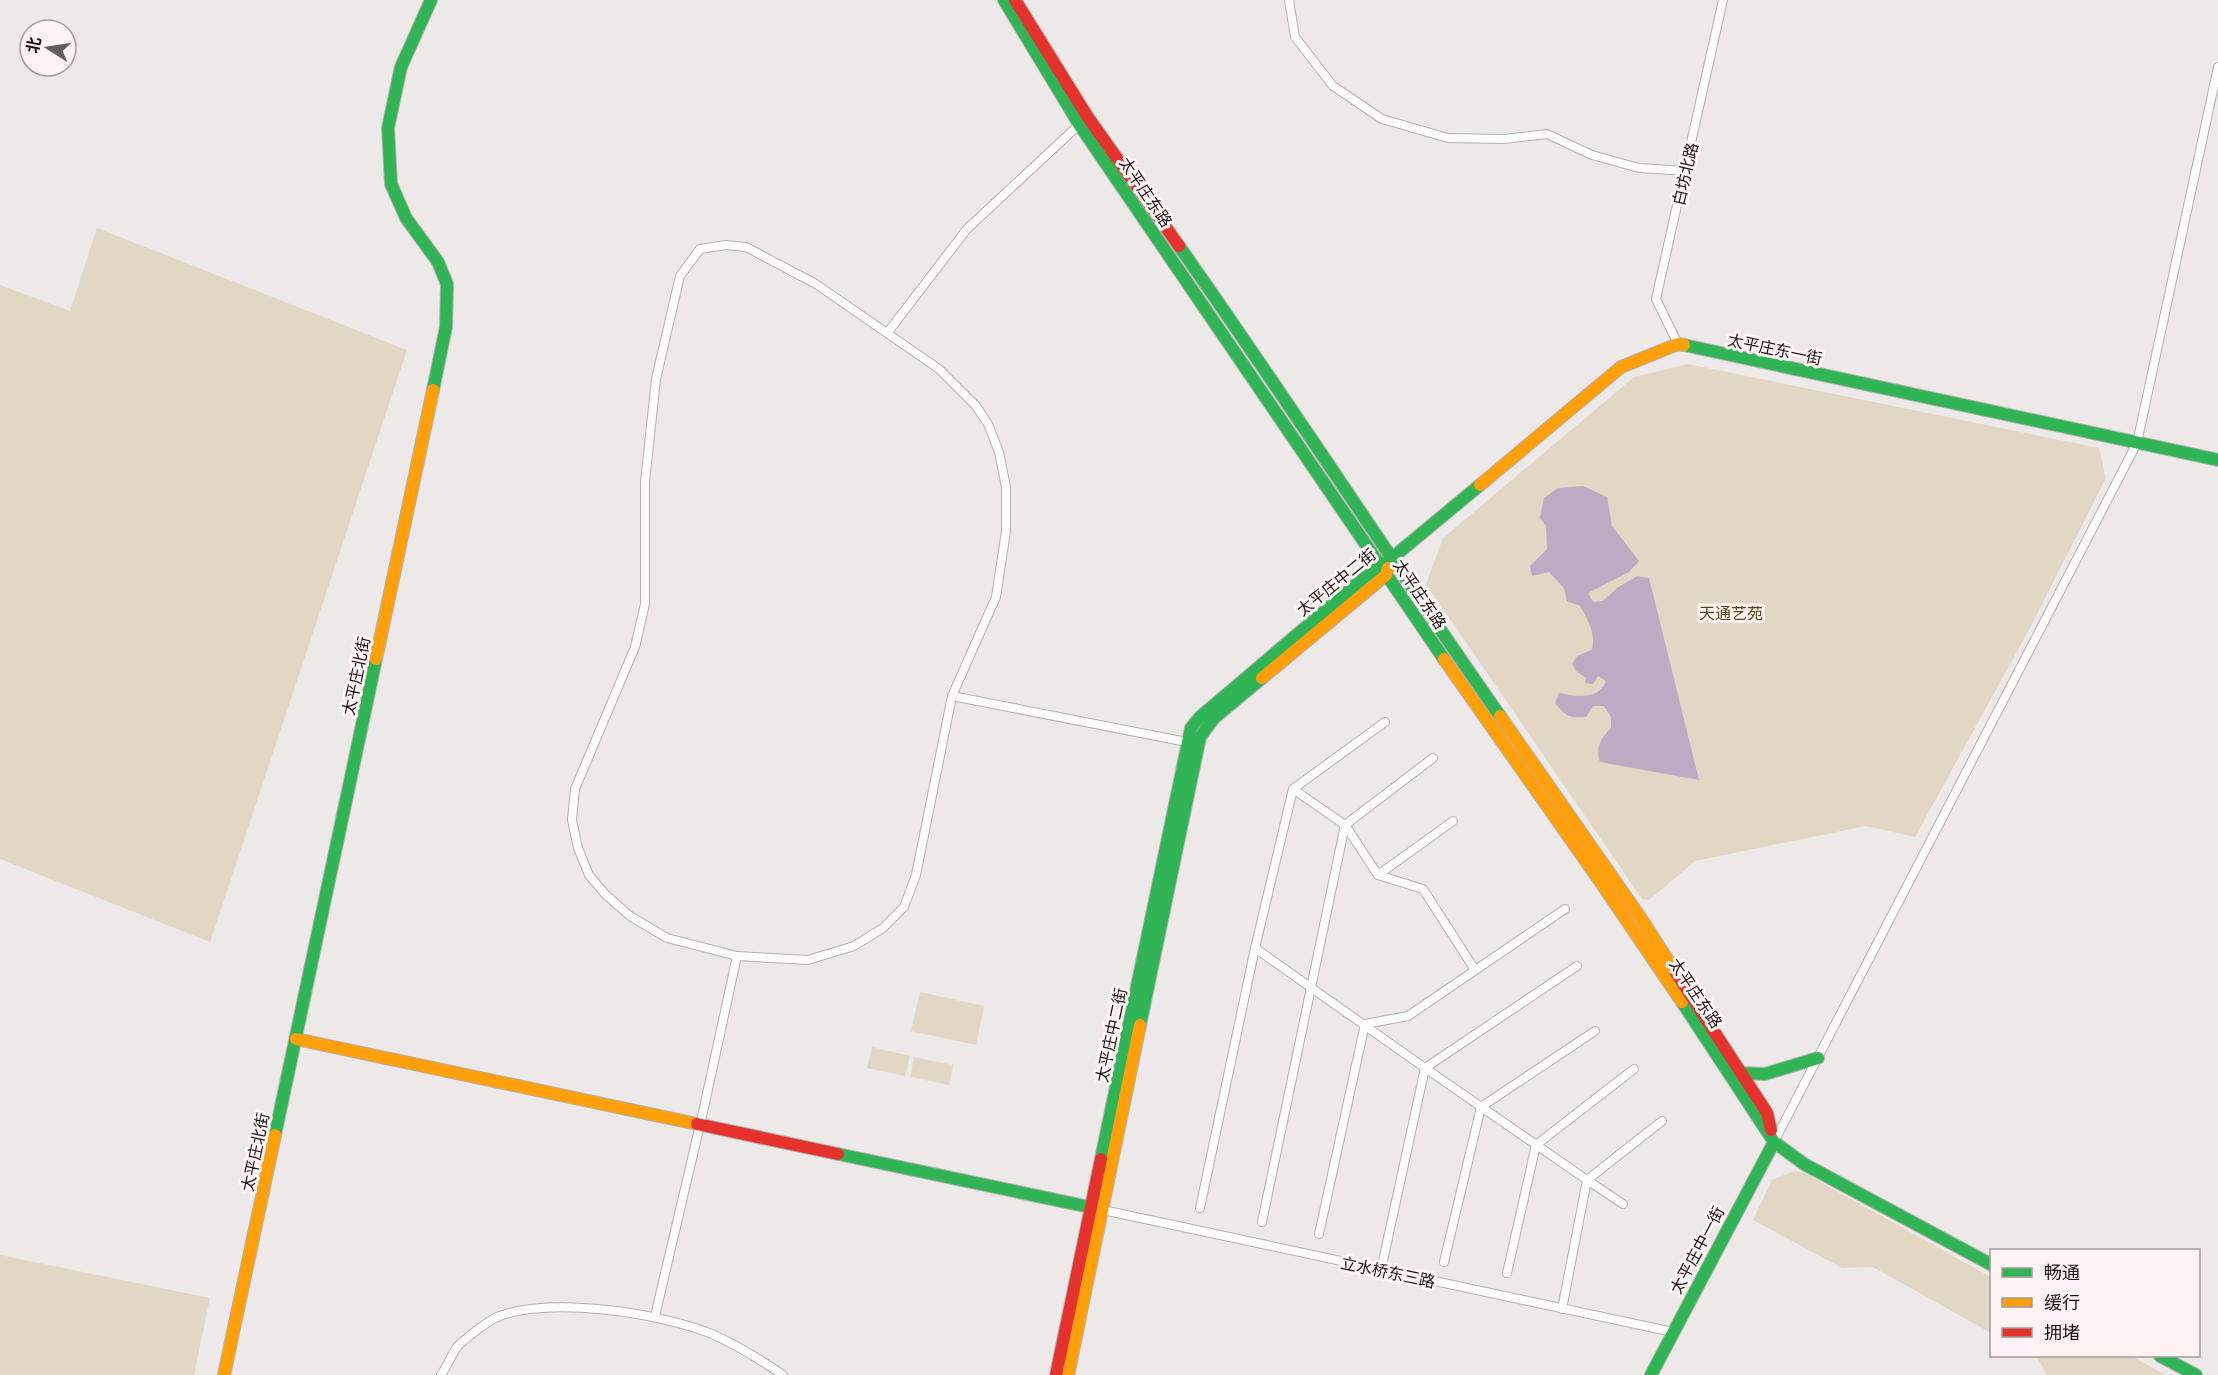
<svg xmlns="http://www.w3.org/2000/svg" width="2218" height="1375" viewBox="0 0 2218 1375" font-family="Mulish,'Noto Sans SC',sans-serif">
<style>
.green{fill:#e1d7c4}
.water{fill:#bdabc4}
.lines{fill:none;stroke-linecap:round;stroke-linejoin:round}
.street-casing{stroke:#b5b1b1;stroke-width:10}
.fast-casing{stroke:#b5b1b1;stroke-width:14}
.slow-casing{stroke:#b5b1b1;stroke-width:14}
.jam-casing{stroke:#b5b1b1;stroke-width:14}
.street{stroke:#fcfcfc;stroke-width:8}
.fast{stroke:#30b455;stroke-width:12}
.slow{stroke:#ff9f0a;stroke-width:12}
.jam{stroke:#e5322d;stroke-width:12}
.labels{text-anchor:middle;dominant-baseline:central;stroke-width:6;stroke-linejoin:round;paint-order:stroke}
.street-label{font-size:16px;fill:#171313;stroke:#fff4f3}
.park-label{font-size:16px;fill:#584411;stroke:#fff4f3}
</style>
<rect width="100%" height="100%" fill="#eee9e9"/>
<g class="green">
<polygon points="97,228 407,350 210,942 0,859 0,285 70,311"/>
<polygon points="1688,364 2099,448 2106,478 2030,628 1915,837 1866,826 1695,861 1649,900 1642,899 1426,584 1443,538 1634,377"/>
<polygon points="920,992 984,1006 976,1045 911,1031"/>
<polygon points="872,1047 910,1056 905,1076 867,1068"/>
<polygon points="914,1057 953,1065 949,1085 910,1077"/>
<polygon points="1794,1171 1804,1173 1991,1277 1991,1333 1873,1267 1842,1268 1753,1220 1772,1180"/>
<polygon points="0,1255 210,1298 194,1375 0,1375"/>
<polygon points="2031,1356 2131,1356 2166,1375 2047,1375 2038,1359"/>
</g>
<path class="water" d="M1583 486 1607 497 1612 526 1639 561 1629 572 1588 593 1593 602 1603 601 1617 588 1637 576 1649 578 1699 780 1600 762C1595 748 1601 738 1611 728V717L1604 706H1593L1586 717C1568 718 1566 716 1555 703L1559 693C1576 697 1599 700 1606 681L1598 676 1593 684 1585 683 1586 678 1576 671 1572 664 1577 656 1592 650C1596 634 1588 619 1580 606L1567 601 1564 588 1549 572 1532 576 1530 566 1547 549 1546 526 1540 518 1544 498 1558 488Z"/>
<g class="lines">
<defs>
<g id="street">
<polyline points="1289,0 1295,37 1333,86 1382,119 1448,138 1504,139 1547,134 1592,155 1639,168 1686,171"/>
<polygon points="726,245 746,247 816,284 939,369 976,406 988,424 999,452 1006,487 1006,531 996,597 952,696 916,875 904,907 883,928 854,946 808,960 737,956 667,938 630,916 605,894 589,875 578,848 572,820 575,789 635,647 645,604 645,482 656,379 680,276 700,249"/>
<polyline points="888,332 967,229 1083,121"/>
<polyline points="1678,344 1656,299 1723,0"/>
<polyline points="952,696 1192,743"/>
<polyline points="1293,789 1345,825 1378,875 1453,821"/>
<polyline points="1378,875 1423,889 1475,970"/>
<polyline points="1255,948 1425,1068 1381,1270"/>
<polyline points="1774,1142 2137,443 2218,67"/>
<polyline points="1623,1204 1587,1180 1662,1121"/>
<polyline points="1200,1208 1255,948 1293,789 1385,722"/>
<polyline points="1103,1210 1673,1332"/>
<polyline points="1262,1222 1345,825 1433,758"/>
<polyline points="1319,1234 1365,1024 1408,1016 1565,909"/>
<polyline points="1444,1262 1481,1107 1595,1031"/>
<polyline points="1507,1273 1536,1145 1634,1069"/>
<polyline points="1562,1309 1587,1180 1425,1068 1577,966"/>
<polyline points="655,1316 703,1112 737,956"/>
<path d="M441 1375C447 1366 451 1356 457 1347 463 1340 488 1321 497 1317 550 1296 661 1313 712 1334 737 1345 761 1360 783 1375"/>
</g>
<g id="fast">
<polyline points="431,0 401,67 388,128 391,184 406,218 438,262 447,284 446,327 433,390"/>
<polyline points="1004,0 1079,124 1444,659"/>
<path d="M1179 246C1288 401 1391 560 1500 716"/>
<polyline points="1684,345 2218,460"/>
<polyline points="1682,1002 1774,1142 1804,1164 1992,1265"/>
<polyline points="1140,1025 1200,737 1214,718 1262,678"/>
<polyline points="1741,1073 1765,1074 1818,1058"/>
<polyline points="275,1135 376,659"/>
<polyline points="838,1154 1099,1209"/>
<polyline points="1101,1159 1191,728 1200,717 1366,576 1392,558 1480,485"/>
<polyline points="2160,1356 2196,1375"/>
<polyline points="1651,1375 1774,1142"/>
</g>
<g id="slow">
<polyline points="1480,485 1621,367 1678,344 1684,345"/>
<polyline points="376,659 433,390"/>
<polyline points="1444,659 1602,884 1682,1002"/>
<polyline points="1262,678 1386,575 1388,568"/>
<polyline points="1500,716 1640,917 1676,973"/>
<polyline points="296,1039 697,1124"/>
<polyline points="224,1375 275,1135"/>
<polyline points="1068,1375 1140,1025"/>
</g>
<g id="jam">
<polyline points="1015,0 1087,116 1179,246"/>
<polyline points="1676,973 1767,1113 1771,1130"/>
<polyline points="697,1124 838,1154"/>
<polyline points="1056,1375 1101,1159"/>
</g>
</defs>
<use href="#street" class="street-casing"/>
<use href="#fast" class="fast-casing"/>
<use href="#slow" class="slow-casing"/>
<use href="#jam" class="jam-casing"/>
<use href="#street" class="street"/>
<use href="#fast" class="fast"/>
<use href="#slow" class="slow"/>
<use href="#jam" class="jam"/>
</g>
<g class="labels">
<g class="street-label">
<text transform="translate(1685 174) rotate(-77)">白坊北路</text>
<text transform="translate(1146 192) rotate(56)">太平庄东路</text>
<text transform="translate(1775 349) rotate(12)">太平庄东一街</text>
<text transform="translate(1336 582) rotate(-39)">太平庄中二街</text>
<text transform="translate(1420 594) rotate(56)">太平庄东路</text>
<text transform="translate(356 676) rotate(-78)">太平庄北街</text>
<text transform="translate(1696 993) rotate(56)">太平庄东路</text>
<text transform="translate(1111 1035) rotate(-78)">太平庄中二街</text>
<text transform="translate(255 1152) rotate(-78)">太平庄北街</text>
<text transform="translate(1697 1250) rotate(-62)">太平庄中一街</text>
<text transform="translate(1388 1272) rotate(12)">立水桥东三路</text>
</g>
<g class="park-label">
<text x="1731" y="613">天通艺苑</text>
</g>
</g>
<rect x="1990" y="1249" width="210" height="108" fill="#fff4f3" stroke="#a29a99" stroke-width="1.5"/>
<rect x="2002" y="1268" width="30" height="9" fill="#30b455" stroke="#a29a99" stroke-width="1.5"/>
<text x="2044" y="1279" font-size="18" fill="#171313">畅通</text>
<rect x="2002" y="1298" width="30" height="9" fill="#ff9f0a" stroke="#a29a99" stroke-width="1.5"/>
<text x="2044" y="1309" font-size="18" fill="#171313">缓行</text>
<rect x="2002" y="1328" width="30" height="9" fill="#e5322d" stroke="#a29a99" stroke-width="1.5"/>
<text x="2044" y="1339" font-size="18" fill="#171313">拥堵</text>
<g transform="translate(48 48) rotate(282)"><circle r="28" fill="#fff4f3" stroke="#a29a99" stroke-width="1.5"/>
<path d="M0-4.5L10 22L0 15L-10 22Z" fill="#625e5e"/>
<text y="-9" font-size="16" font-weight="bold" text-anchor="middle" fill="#171313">北</text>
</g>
</svg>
